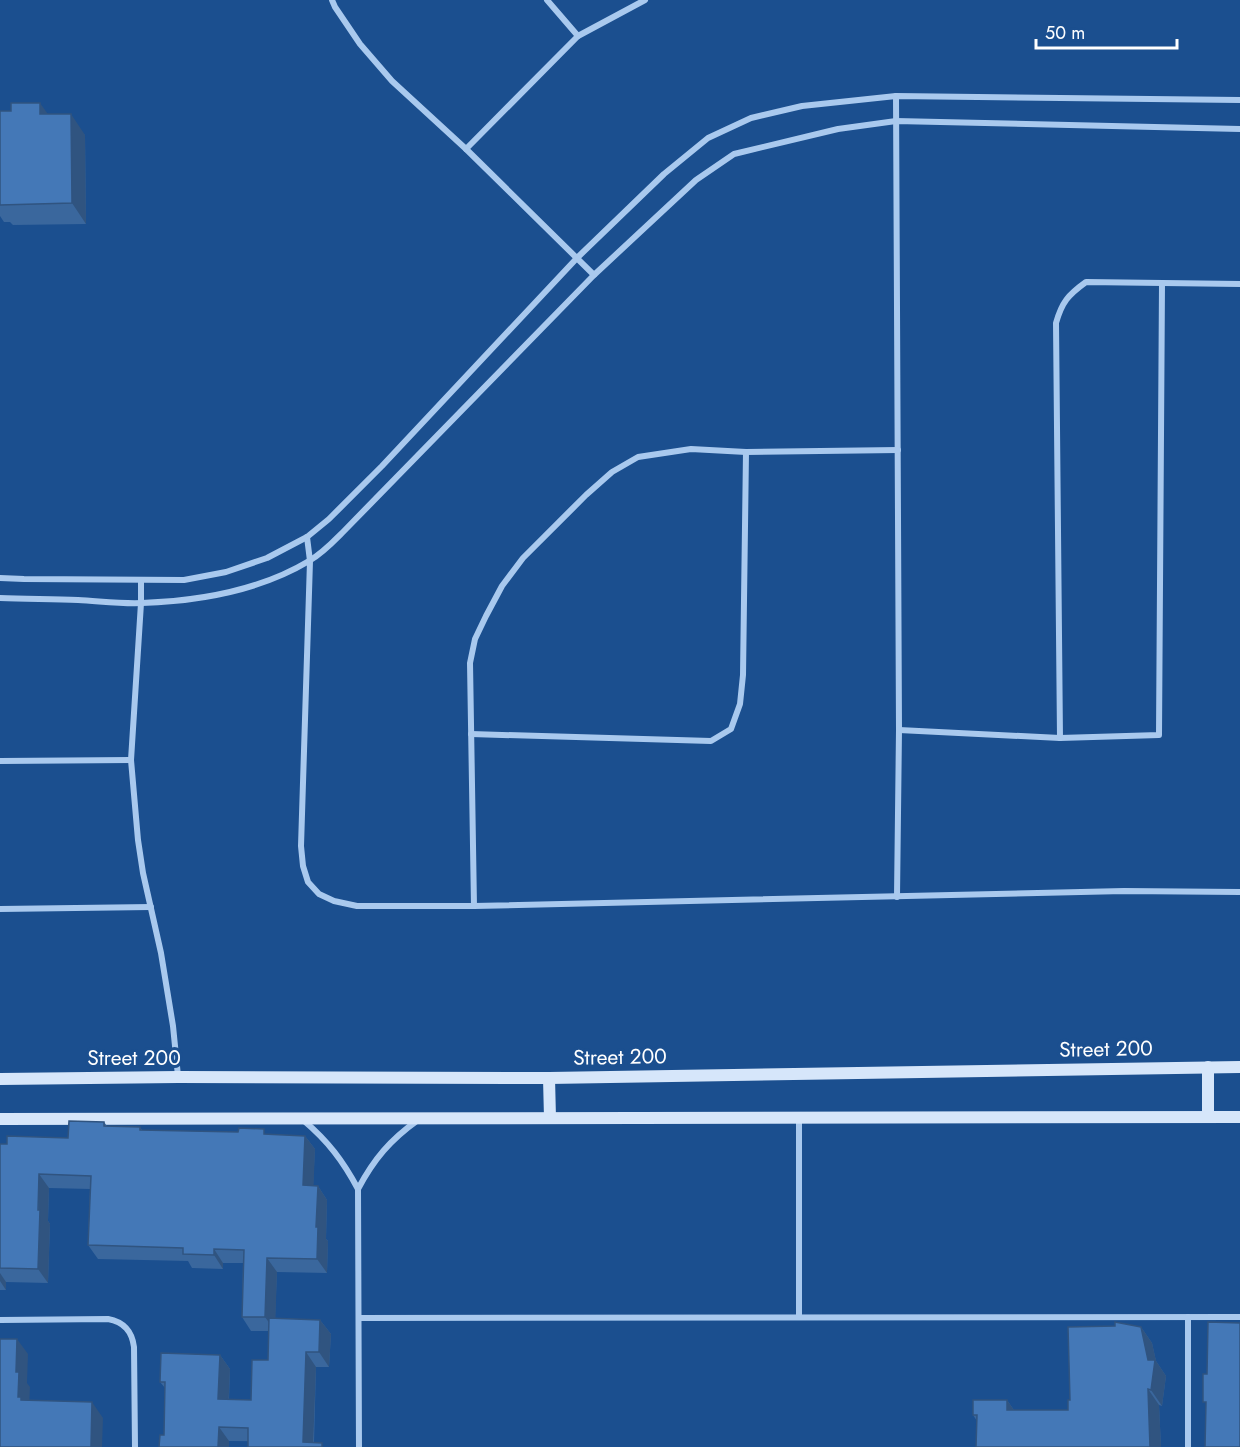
<svg xmlns="http://www.w3.org/2000/svg" width="1240" height="1447" viewBox="0 0 1240 1447" font-family="Jost,sans-serif">
<style>
.lines{fill:none;stroke-linecap:round;stroke-linejoin:round}
.street{stroke:#a9c9ee;stroke-width:6}
.secondary{stroke:#d6e6fa;stroke-width:12}
.wall{fill:#3a679d}
.shaded-wall{fill:#305480}
.building{fill:#4478b7;stroke:#305480;stroke-width:1.5}
.labels{text-anchor:middle;dominant-baseline:central;stroke-width:6;stroke-linejoin:round;paint-order:stroke}
.street-label{font-size:21px;fill:#fff;stroke:#1b4f8f}
</style>
<rect width="100%" height="100%" fill="#1b4f8f"/>
<g class="lines">
<g class="street">
<polyline points="332,0 335,7 360,44 392,81 466,149 594,275"/>
<polyline points="547,0 578,36"/>
<polyline points="896,96 899,730 897,897"/>
<polyline points="466,149 578,36 645,0"/>
<polyline points="307,537 310,561 301,846 303,866 308,882 319,894 334,901 357,906 474,906 1124,891 1240,892"/>
<polyline points="0,578 24,579 184,580 226,572 267,558 307,537 329,519 382,466 577,258 664,174 708,138 751,118 802,106 896,96 1240,100"/>
<polyline points="141,581 141,603 131,760 138,840 143,873 161,953 173,1026 178,1076"/>
<path d="M0 598C26 599 52 599 78 600 99 601 121 604 142 603 200 601 259 591 309 561 323 553 333 542 344 531L594 275 696 180 734 154 838 129 896 121 1240 129"/>
<polyline points="899,730 1060,738 1159,735 1162,284"/>
<polyline points="471,734 711,741 731,729 740,704 743,675 746,452"/>
<path d="M1060 738 1056 323C1062 302 1068 295 1086 282L1240 284"/>
<polyline points="0,761 131,760"/>
<polyline points="474,906 470,663 475,639 486,616 502,586 523,558 586,495 612,472 638,457 691,449 746,452 898,450"/>
<polyline points="0,909 151,907"/>
<path d="M303 1120C328 1141 343 1161 358 1189L359 1447"/>
<path d="M358 1189C374 1159 390 1140 418 1120"/>
<polyline points="799,1317 799,1117"/>
<polyline points="359,1318 1240,1317"/>
<path d="M0 1320 108 1319C124 1322 132 1331 134 1347L135 1447"/>
<polyline points="1188,1447 1188,1317"/>
</g>
<g class="secondary">
<polyline points="1208,1067 1208,1117"/>
<polyline points="549,1078 550,1118"/>
<polyline points="0,1079 178,1077 549,1078 1240,1067"/>
<polyline points="0,1119 1240,1117"/>
</g>
</g>
<g class="wall">
<polygon points="0,111 48,114 85,135 86,224 13,225 10,222 4,222 0,216"/>
<polygon points="104,1122 107,1126 140,1127 142,1130 305,1136 315,1149 313,1186 318,1186 327,1200 326,1239 328,1241 327,1273 277,1272 275,1318 320,1320 331,1334 329,1367 316,1367 314,1442 229,1441 164,1435 165,1388 160,1382 220,1355 230,1369 229,1399 251,1400 268,1360 269,1331 251,1331 242,1317 243,1263 223,1263 223,1269 192,1268 188,1261 98,1259 88,1245 90,1189 49,1188 48,1221 50,1224 48,1283 6,1282 6,1290 0,1290 0,1144 7,1144 68,1138"/>
<polygon points="1141,1327 1152,1343 1156,1361 1166,1376 1162,1406 1159,1405 1161,1447 976,1447 977,1421 973,1415 1007,1400 1014,1410 1068,1410 1070,1400"/>
</g>
<g class="shaded-wall">
<polygon points="40,103 55,124 40,114"/>
<polygon points="71,114 85,135 86,224 72,203"/>
<polygon points="305,1136 315,1149 313,1199 303,1185"/>
<polygon points="39,1174 49,1188 48,1221 50,1224 48,1283 38,1269"/>
<polygon points="318,1186 327,1200 326,1239 328,1241 327,1273 317,1259 316,1227"/>
<polygon points="214,1249 223,1263 223,1269 214,1255"/>
<polygon points="267,1258 277,1272 275,1331 265,1317"/>
<polygon points="0,1273 6,1282 6,1290 0,1281"/>
<polygon points="320,1320 331,1334 329,1367 319,1352"/>
<polygon points="1141,1327 1152,1343 1156,1361 1166,1376 1162,1406 1151,1390 1148,1360"/>
<polygon points="17,1339 28,1354 27,1383 30,1387 29,1409 18,1397 16,1372"/>
<polygon points="306,1352 316,1367 313,1447 303,1442"/>
<polygon points="220,1355 230,1369 228,1414 218,1399"/>
<polygon points="1148,1389 1159,1405 1161,1447 1150,1447"/>
<polygon points="1007,1400 1018,1416 1007,1410"/>
<polygon points="92,1402 103,1418 102,1447 92,1447 91,1446"/>
<polygon points="219,1427 229,1441 229,1447 218,1447"/>
</g>
<g class="building">
<polygon points="11,103 40,103 40,114 71,114 72,203 0,205 0,111 11,111"/>
<polygon points="69,1121 104,1122 104,1126 140,1127 140,1130 238,1132 239,1128 264,1129 264,1134 305,1136 303,1185 318,1186 316,1227 318,1227 317,1259 267,1258 265,1317 242,1317 244,1250 214,1249 214,1255 183,1254 183,1248 88,1245 91,1176 39,1174 38,1210 40,1210 38,1269 0,1268 0,1144 7,1144 7,1136 68,1138"/>
<polygon points="269,1318 320,1320 319,1352 306,1352 303,1442 322,1443 322,1447 248,1447 248,1428 219,1427 218,1447 159,1447 160,1435 164,1435 165,1382 160,1382 161,1353 220,1355 218,1399 251,1400 252,1360 268,1360"/>
<polygon points="1115,1322 1141,1327 1148,1360 1155,1360 1151,1390 1148,1389 1150,1447 976,1447 977,1415 973,1415 973,1400 1007,1400 1007,1410 1068,1410 1068,1400 1070,1400 1068,1327 1115,1326"/>
<polygon points="1208,1322 1240,1323 1240,1447 1205,1447 1206,1402 1203,1402 1203,1374 1207,1374"/>
<polygon points="0,1339 17,1339 16,1372 19,1372 18,1397 21,1397 21,1400 92,1402 91,1446 99,1446 99,1447 0,1447"/>
</g>
<g class="labels">
<g class="street-label">
<text transform="translate(1106 1049) rotate(-1)">Street 200</text>
<text transform="translate(620 1057) rotate(-1)">Street 200</text>
<text x="134" y="1058">Street 200</text>
</g>
</g>
<path d="M1036 39v9h141v-9" fill="none" stroke="#ffffff" stroke-width="3"/>
<text x="1045" y="39" font-size="18" fill="#ffffff" stroke="#1b4f8f" stroke-width="4.5" paint-order="stroke">50 m</text>
</svg>
